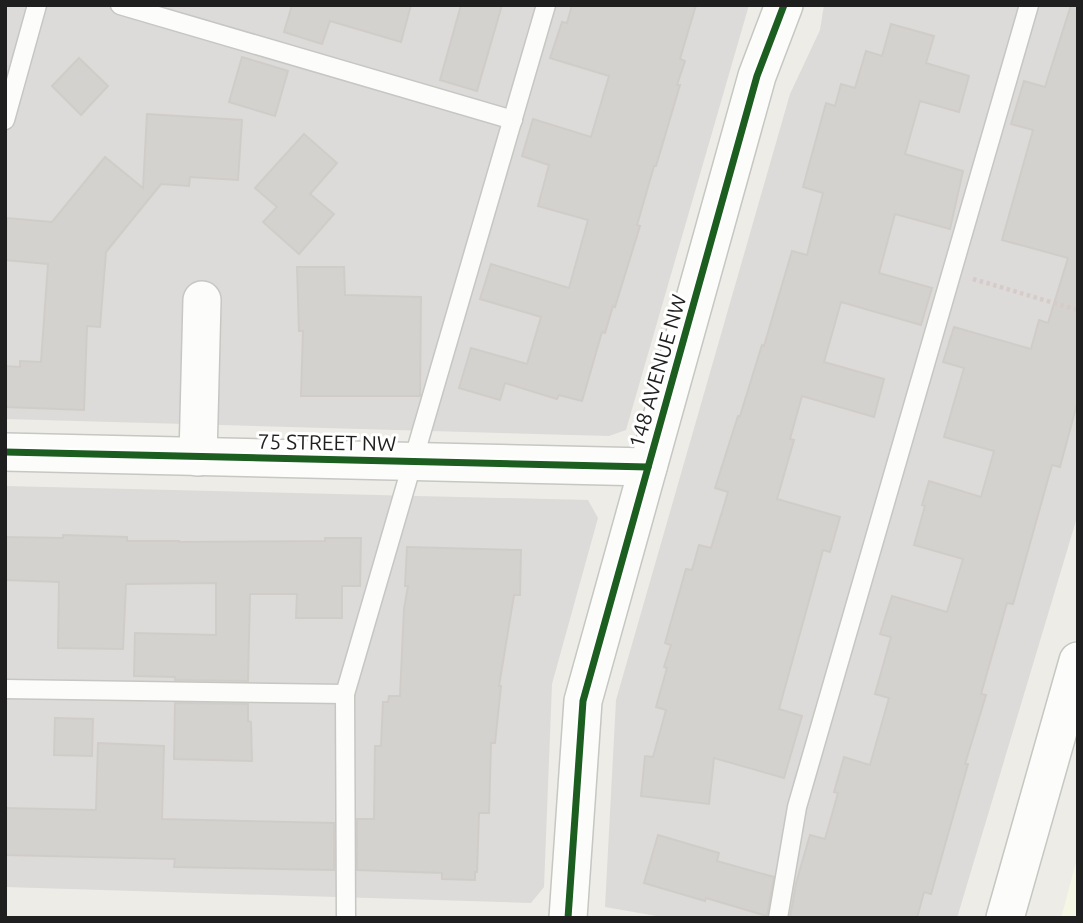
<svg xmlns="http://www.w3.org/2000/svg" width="1083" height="923" viewBox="0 0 1083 923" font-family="Ubuntu,sans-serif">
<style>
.residential{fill:#dcdbd9}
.education{fill:#f5f6e3}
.building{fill:#d4d2ce;stroke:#d0cdc9;stroke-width:2}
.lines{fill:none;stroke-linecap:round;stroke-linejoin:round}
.service-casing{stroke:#c6c6c3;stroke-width:21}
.minor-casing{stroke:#c6c6c3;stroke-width:40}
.path{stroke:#d6cbc8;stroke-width:4.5;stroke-dasharray:3.5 3.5;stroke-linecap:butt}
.service{stroke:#fcfcfb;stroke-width:18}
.minor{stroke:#fcfcfb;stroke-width:37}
.cycleway-casing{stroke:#fff;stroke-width:11}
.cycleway{stroke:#1b5e20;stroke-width:7}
.labels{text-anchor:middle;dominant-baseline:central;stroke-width:6;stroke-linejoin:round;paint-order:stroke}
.street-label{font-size:21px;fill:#1f1f1f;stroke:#fff}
</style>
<rect width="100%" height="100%" fill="#edece7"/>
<g class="residential">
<polygon points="5,5 749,5 626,430 609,436 5,419"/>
<polygon points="824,5 1078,5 1078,514 957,918 668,918 605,907 616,700 790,94 820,30"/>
<polygon points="5,486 588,500 598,518 552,684 544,887 531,903 5,887"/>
</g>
<polygon class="education" points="1078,855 1078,918 1061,918"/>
<g class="building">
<polygon points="292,5 411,5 401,42 330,21 322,44 284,32"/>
<polygon points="461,5 502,5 477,91 440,80"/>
<polygon points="572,5 696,5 680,59 685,61 677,85 680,85 656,166 654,166 637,225 640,226 615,307 613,306 605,333 602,332 582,401 559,395 557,399 505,383 500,400 459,388 471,348 527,364 541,317 480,299 491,264 569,288 588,220 538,206 549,165 522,156 533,119 591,137 609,76 550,58 562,22 567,23"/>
<polygon points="1071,5 1078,5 1078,400 1060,467 1052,465 1013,604 1007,603 981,694 986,695 965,764 968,764 931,894 924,892 917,918 790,918 796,883 810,835 825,839 838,793 834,792 844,757 870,765 889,698 875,694 891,637 880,634 892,596 947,612 963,559 914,545 925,506 922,505 929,481 981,497 994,451 944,437 964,368 943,362 954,327 1031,349 1039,320 1048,323 1068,258 1002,240 1033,130 1011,124 1024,81 1045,87"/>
<polygon points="891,24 934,36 926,63 969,76 959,112 920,101 905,154 963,171 950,229 895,214 879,273 932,288 921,325 841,302 824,362 884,379 874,417 802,396 790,439 794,440 777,499 840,517 830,552 823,550 779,709 802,716 784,778 714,758 709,804 641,796 645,756 653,757 666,710 656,707 667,668 664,667 671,645 665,643 686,569 692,570 699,545 711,548 728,492 715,488 738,416 740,416 762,345 764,346 792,251 807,255 823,193 803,187 826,103 835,106 841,84 855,88 866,51 882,56"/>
<polygon points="242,57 288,71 275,116 229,102"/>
<polygon points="79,58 108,86 81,115 52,86"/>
<polygon points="147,114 242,120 238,180 190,177 189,186 161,184 106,252 100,327 87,326 84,410 5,407 5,366 20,367 20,361 41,362 48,264 5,260 7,218 52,222 105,157 143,188"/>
<polygon points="304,134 337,163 310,194 334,214 299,254 263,222 277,207 255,188"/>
<polygon points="297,267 344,267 345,295 421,297 420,396 301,396 303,331 299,331"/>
<polygon points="63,535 127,537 127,541 179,541 179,542 325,541 325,538 361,538 360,586 342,586 342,618 296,618 297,594 250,594 248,681 175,680 175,677 134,676 135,633 216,635 216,583 126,584 123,649 58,648 59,582 5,580 5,537 63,538"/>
<polygon points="407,547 521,550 520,595 514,595 499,686 501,686 495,743 491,743 489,813 479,813 477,872 475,872 475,880 442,879 442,873 357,870 357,819 374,819 375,746 381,746 383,702 388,702 389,696 400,696 404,609 408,586 405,586"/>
<polygon points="175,703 248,704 248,721 251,722 252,761 174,759"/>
<polygon points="55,718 93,719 92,756 54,755"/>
<polygon points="98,743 164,746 162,819 334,823 334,870 174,867 175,859 5,855 5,808 96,810"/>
<polygon points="658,835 719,853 717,861 774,877 767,916 706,898 705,901 644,883"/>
</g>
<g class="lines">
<defs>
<g id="service">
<polyline points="120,5 513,120"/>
<polyline points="5,120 37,5"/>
<polyline points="5,689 345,694"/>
<polyline points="346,918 345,694 546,5"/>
<polyline points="778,918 797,807 1029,5"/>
</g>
<g id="minor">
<polyline points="5,452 648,467"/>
<polyline points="198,457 202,300"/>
<polyline points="568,918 583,701 757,76 784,5"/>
<polyline points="1005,918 1078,661"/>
</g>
</defs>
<use href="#service" class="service-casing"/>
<use href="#minor" class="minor-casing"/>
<polyline class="path" points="973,279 1078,310"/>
<use href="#service" class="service"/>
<use href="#minor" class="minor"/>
<defs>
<g id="cycleway">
<polyline points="5,452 648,467"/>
<polyline points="568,918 583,701 757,76 784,5"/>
</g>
</defs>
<use href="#cycleway" class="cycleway-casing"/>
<use href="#cycleway" class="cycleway"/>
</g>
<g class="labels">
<g class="street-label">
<text transform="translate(657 371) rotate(-74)">148 AVENUE NW</text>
<text transform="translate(327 442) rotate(1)">75 STREET NW</text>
</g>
</g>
<rect width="1083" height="923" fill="none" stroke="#1f1f1f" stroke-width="14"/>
</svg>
